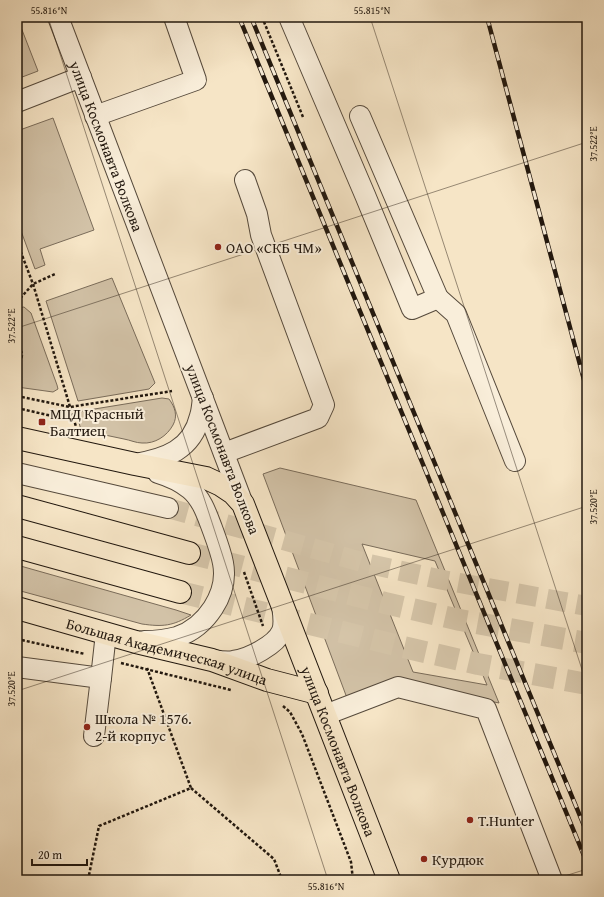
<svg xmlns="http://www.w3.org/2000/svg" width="604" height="897" viewBox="0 0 604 897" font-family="'Gentium Book Plus',serif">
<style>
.green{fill:#d2c2a7;stroke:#7a6c5a;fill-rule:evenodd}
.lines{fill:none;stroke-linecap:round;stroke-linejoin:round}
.minor-tunnel{stroke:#d6c6aa;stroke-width:20;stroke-dasharray:20 10;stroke-linecap:butt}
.major-tunnel{stroke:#d6c6aa;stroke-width:22;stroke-dasharray:22 11;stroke-linecap:butt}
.minor-casing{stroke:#564a3c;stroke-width:22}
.major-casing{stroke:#21170e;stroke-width:24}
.path{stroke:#21170e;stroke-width:2.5;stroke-dasharray:3 2;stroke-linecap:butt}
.minor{stroke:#f9eeda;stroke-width:20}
.major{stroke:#f6e5c6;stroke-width:22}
.rail-casing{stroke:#21170e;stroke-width:4.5}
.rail{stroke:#f9eeda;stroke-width:3;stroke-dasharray:9;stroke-linecap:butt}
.ticks{fill:none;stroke:#21170e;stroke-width:1;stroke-opacity:0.45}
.poi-dot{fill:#8f2418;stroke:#f9eeda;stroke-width:1.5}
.labels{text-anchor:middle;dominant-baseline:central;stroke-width:4;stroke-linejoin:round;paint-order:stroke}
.street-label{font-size:15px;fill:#21170e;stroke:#f9eeda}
.poi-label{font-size:15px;fill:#21170e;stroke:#f9eeda;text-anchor:start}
.neatline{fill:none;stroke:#21170e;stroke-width:1.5}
.ticks-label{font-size:10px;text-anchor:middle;fill:#21170e}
</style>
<rect width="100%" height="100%" fill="#f6e5c6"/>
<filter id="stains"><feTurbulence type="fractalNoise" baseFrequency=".005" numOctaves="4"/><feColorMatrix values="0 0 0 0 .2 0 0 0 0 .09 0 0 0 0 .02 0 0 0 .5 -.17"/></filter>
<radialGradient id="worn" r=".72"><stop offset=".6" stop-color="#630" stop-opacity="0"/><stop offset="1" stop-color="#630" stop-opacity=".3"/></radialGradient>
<g class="green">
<polygon points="17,17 38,71 17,79"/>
<polygon points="53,118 94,230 40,249 45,265 35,269 17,220 17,131"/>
<polygon points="112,278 155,383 149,389 78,401 46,301"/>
<polygon points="24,307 31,313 57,385 58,389 53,392 17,387 17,308"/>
<path d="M162 398 169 399C175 407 178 416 173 425 167 436 155 444 142 443 136 443 130 440 124 439 110 436 95 433 81 430L76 412Z"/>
<path d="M280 468 416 500 499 703 395 680 347 698 263 474ZM362 544 435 561 487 685 413 672Z"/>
<path d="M17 565 176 610 191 615C173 626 163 627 142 624L17 590Z"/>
</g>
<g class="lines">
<polyline class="minor-tunnel" points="168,508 369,564 443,580 587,606"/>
<g class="major-tunnel">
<polyline points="189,553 385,603 460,620 587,643"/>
<polyline points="180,592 403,647 478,664 587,684"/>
</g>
<defs>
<g id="minor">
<path id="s1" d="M58 17 243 504"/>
<polyline points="289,17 365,195 412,309 438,298 360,116"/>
<polyline points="17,102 81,77"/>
<polyline points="95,116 196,80 174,17"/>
<polyline points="438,298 456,314 515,461"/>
<polyline points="224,453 318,418 324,405 261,235 257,214 245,180"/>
<path d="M135 464C165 459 192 450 200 416 202 410 202 404 203 398"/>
<polyline points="17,473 168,508"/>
<path d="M144 641C156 641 166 640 177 637 206 627 229 594 223 563 221 552 216 539 212 528 207 515 202 499 190 489 181 482 168 476 158 473"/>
<path d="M214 660C220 661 227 662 233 661 249 659 276 645 282 631 285 623 283 613 282 606"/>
<polyline points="17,667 101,678 106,633"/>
<polyline points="325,715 398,687 486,709 552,880"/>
<polyline points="94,736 101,678"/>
</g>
<g id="major">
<path id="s2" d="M17 438 135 464 206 478 221 485 233 493 243 504 389 880"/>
<polyline points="17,506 189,553"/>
<polyline points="17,547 180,592"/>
<path id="s3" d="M17 608 136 642 212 660 267 680 317 693"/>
</g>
</defs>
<use href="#minor" class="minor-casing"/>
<use href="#major" class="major-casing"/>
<g class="path">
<polyline points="262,17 303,117"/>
<polyline points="17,242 33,284 77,430"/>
<polyline points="17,302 33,284 55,274"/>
<path d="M17 347C22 350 23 354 21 359L17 363"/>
<polyline points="17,396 70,407 172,391"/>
<polyline points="17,408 74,421"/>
<polyline points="244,572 263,626"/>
<polyline points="17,639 85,654"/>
<polyline points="121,663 231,690"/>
<polyline points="283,706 290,712 302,734 351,862 353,880"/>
<polyline points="191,788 274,859 282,880"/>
<polyline points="88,880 99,826 191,788 147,668"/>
</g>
<use href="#minor" class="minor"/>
<use href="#major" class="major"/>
<defs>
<g id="rail">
<polyline points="239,17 587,863"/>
<polyline points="251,17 587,833"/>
<polyline points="487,17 587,391"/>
</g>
</defs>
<use href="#rail" class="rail-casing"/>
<use href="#rail" class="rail"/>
</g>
<path class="ticks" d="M48 17 328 880M370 17 587 685M17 328 587 142M17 691 587 506M552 880 587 869"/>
<g class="poi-dot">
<circle cx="218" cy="247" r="4"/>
<rect x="38" y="418" width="8" height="8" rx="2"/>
<circle cx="87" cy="727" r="4"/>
<circle cx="470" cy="820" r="4"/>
<circle cx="424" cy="859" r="4"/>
</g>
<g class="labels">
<g class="street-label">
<text stroke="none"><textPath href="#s1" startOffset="138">улица Космонавта Волкова</textPath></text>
<text transform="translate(223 449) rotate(69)">улица Космонавта Волкова</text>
<text stroke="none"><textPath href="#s3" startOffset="156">Большая Академическая улица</textPath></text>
<text stroke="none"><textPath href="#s2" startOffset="504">улица Космонавта Волкова</textPath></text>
</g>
<g class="poi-label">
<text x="226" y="247">ОАО «СКБ ЧМ»</text>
<text x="50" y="413">МЦД Красный<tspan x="50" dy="17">Балтиец</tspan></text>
<text x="95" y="718">Школа № 1576.<tspan x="95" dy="17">2-й корпус</tspan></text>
<text x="478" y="820">T.Hunter</text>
<text x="432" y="859">Курдюк</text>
</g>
</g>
<rect width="604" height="897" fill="none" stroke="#f6e5c6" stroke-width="44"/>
<path d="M32 859v6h55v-6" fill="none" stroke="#21170e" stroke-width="2"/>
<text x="38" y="859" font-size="12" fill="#21170e" stroke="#f9eeda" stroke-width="3" paint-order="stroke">20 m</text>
<rect x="22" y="22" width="560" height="853" class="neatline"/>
<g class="ticks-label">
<text x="49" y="14">55.816°N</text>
<text x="372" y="14">55.815°N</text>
<text transform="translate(593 144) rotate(-90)" y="4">37.522°E</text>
<text transform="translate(11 326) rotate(-90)" y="4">37.522°E</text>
<text transform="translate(593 507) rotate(-90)" y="4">37.520°E</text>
<text transform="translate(11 689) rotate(-90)" y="4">37.520°E</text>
<text x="326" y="890">55.816°N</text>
</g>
<rect width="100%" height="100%" filter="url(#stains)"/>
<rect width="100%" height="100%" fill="url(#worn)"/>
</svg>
